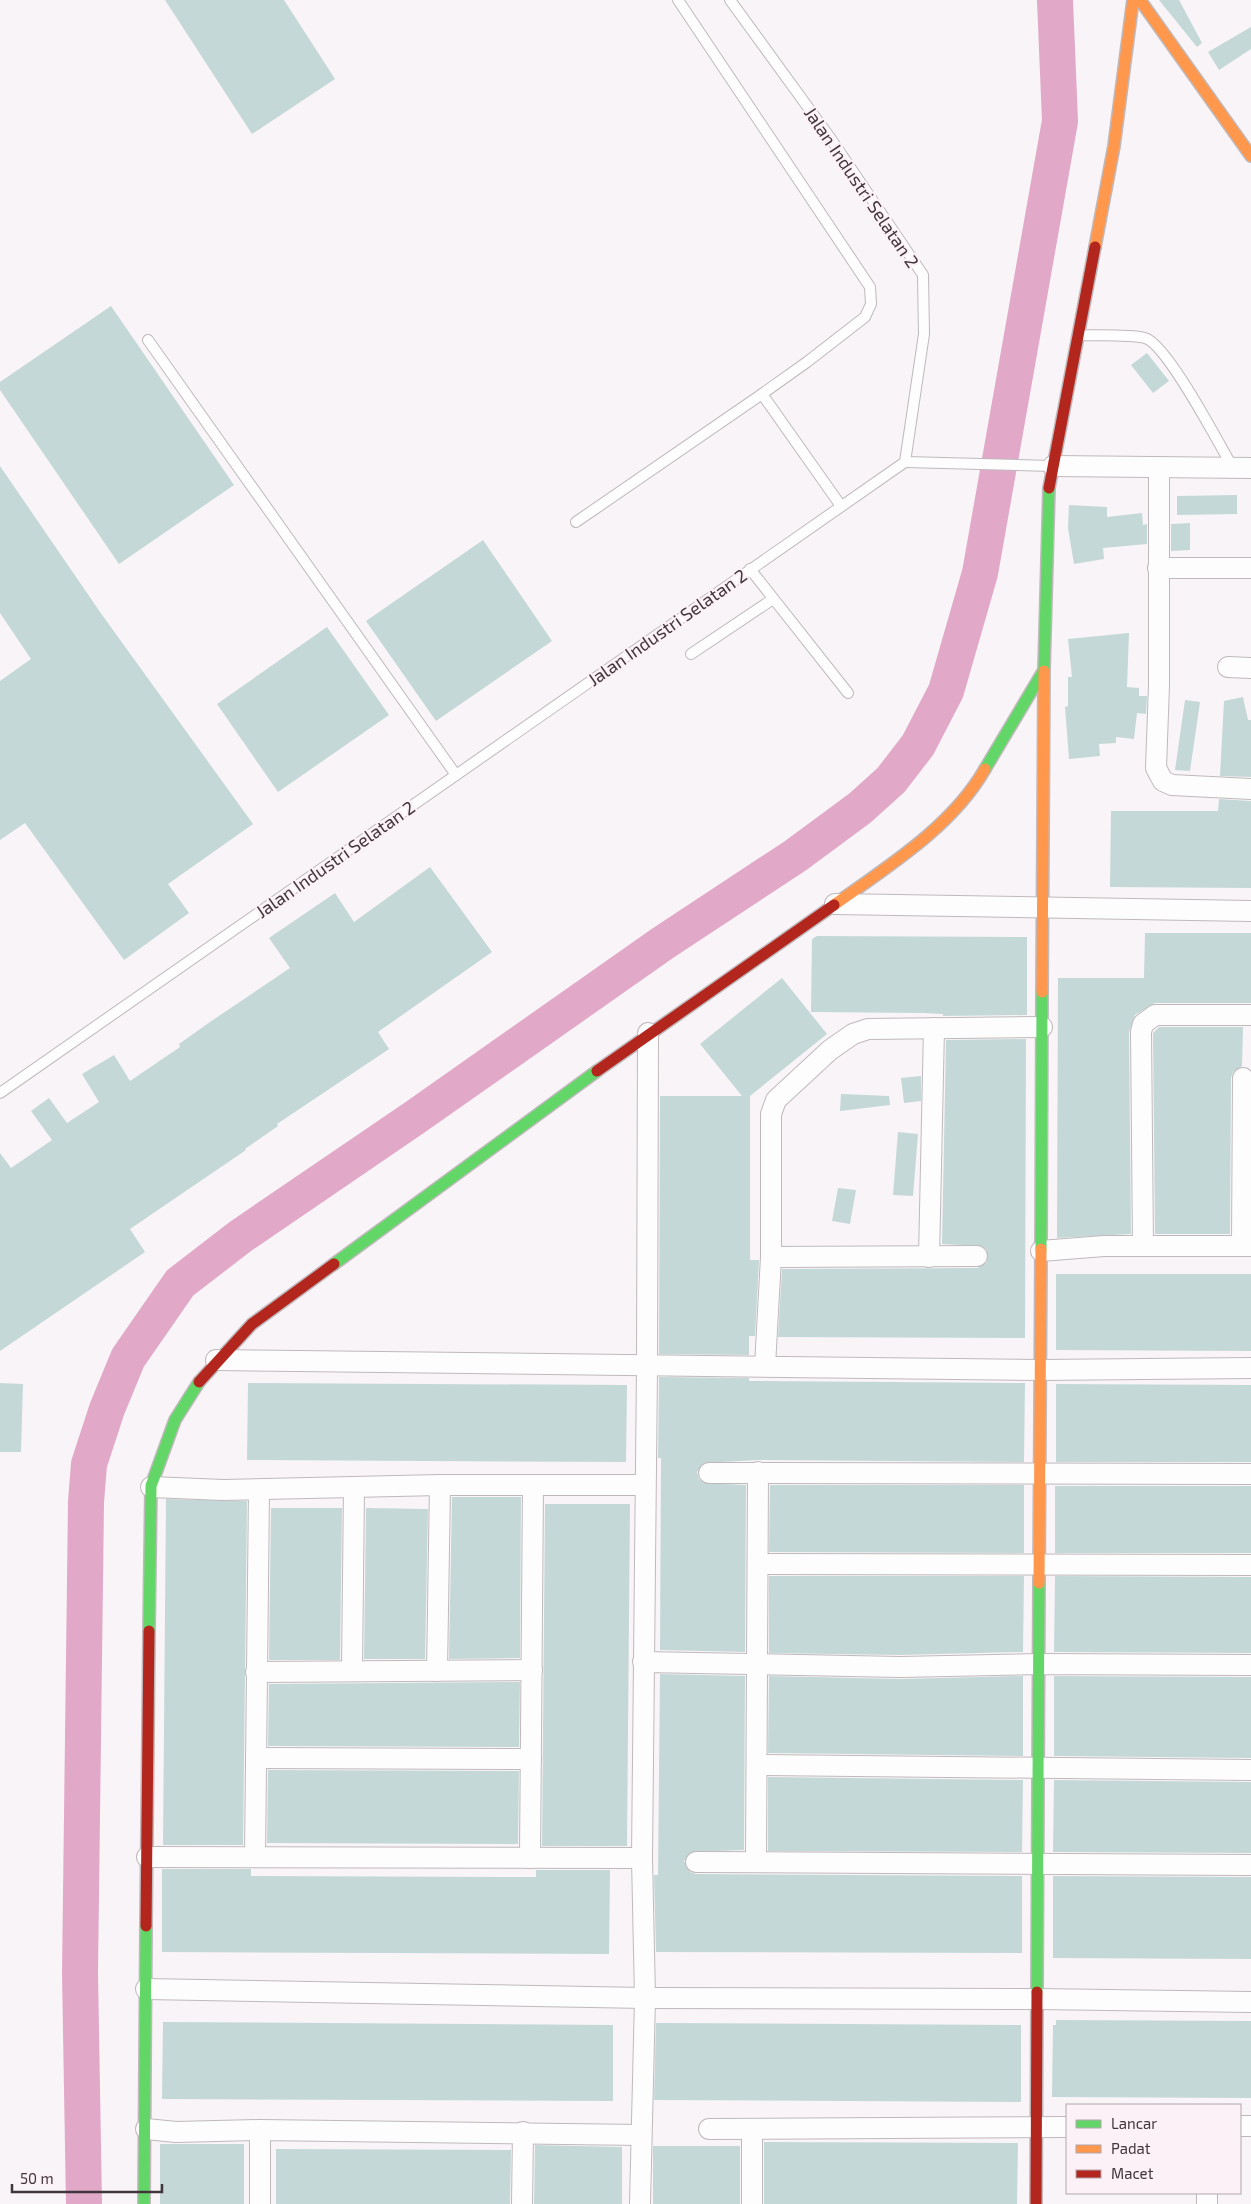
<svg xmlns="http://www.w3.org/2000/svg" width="1251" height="2204" viewBox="0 0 1251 2204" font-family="'Exo 2',sans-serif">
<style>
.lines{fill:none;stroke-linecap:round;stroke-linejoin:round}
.river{stroke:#e1a8c8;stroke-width:36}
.building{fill:#c4d8d7}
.lane-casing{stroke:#bfb9bc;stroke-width:12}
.street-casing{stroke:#bfb9bc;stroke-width:22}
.fast-casing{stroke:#bfb9bc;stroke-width:14}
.slow-casing{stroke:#bfb9bc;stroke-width:14}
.jam-casing{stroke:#bfb9bc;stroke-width:14}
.lane{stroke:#fefdfe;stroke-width:10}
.street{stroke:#fefdfe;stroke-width:20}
.fast{stroke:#63d668;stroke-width:11}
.slow{stroke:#ff974d;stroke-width:11}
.jam{stroke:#b3261e;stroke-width:11}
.labels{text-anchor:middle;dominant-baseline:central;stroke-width:4.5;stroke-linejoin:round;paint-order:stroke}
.street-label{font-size:18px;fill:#41363c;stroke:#fcf1f7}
</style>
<rect width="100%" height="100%" fill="#f9f4f7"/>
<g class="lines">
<polyline class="river" points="84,2204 80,1973 86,1502 89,1464 107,1409 128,1358 180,1283 241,1236 414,1118 663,943 795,856 860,808 891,780 918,745 946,691 980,573 1060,121 1055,0"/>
</g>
<g class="building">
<polygon points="165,0 284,0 335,79 252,134"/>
<polygon points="1159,0 1179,0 1202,43 1197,47"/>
<polygon points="1251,27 1251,49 1219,70 1208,52"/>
<polygon points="111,306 234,485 119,564 0,390 0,382"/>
<polygon points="1147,353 1169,381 1153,393 1131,365"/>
<polygon points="0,466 100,612 253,824 168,884 189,913 124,960 25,823 0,840 0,681 31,659 0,613"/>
<polygon points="1237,495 1237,514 1177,515 1177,496"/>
<polygon points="1069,505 1107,507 1107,517 1142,513 1143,525 1147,524 1147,544 1103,548 1104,559 1074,564 1068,528"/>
<polygon points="1190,523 1190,550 1171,551 1171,524"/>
<polygon points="483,540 552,641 436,721 366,621"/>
<polygon points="327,627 389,715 278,792 217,704"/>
<polygon points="1129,633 1127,687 1139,688 1139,696 1147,696 1146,714 1137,713 1134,739 1116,737 1116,743 1099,744 1100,756 1069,759 1065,707 1068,706 1068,677 1072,677 1068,639"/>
<polygon points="1243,697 1248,720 1251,720 1251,777 1220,776 1224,701"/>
<polygon points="1185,700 1200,702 1190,771 1175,770"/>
<polygon points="1219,799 1251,801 1251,888 1110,887 1111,811 1218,811"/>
<polygon points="430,867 492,952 378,1032 389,1049 277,1124 278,1126 245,1149 246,1150 130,1229 145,1252 0,1351 0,1153 11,1168 52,1140 31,1111 49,1098 67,1123 99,1102 82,1074 114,1055 130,1081 180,1047 179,1044 210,1022 290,968 269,938 335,893 354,922"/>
<polygon points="1145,933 1251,933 1251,1003 1155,1003 1135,1015 1129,1032 1131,1234 1057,1238 1058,978 1144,978"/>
<polygon points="817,936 1027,937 1027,1015 943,1016 943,1014 923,1013 811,1012 812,939"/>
<polygon points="782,978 827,1034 750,1096 750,1260 759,1260 755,1336 749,1336 749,1355 659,1354 660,1096 742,1096 700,1044"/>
<polygon points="1159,1027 1243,1027 1242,1066 1233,1072 1231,1078 1230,1234 1155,1234 1153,1033"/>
<polygon points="1026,1039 1025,1338 778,1337 782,1269 977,1268 987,1262 987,1250 982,1246 942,1244 946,1040"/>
<polygon points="921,1076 921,1101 904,1103 901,1078"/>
<polygon points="841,1094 889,1096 890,1105 840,1111"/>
<polygon points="898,1132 918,1134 913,1196 893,1195"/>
<polygon points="838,1188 856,1190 850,1224 832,1221"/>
<polygon points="1056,1274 1251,1274 1251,1351 1056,1350"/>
<polygon points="659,1377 749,1378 749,1381 1025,1383 1024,1462 758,1460 704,1463 697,1472 699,1479 704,1483 746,1485 745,1652 660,1650 661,1458 658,1458"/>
<polygon points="0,1383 23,1384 21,1452 0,1452"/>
<polygon points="248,1383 627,1385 626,1462 247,1460"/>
<polygon points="1056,1384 1251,1385 1251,1462 1056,1462"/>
<polygon points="770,1485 1024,1485 1024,1553 769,1552"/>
<rect x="1055" y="1486" width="196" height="67"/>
<polygon points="452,1497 521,1497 520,1658 449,1659"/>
<polygon points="166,1499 247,1501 243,1845 163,1845"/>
<polygon points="545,1504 630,1504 627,1846 542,1846"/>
<polygon points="271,1508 342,1508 340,1660 269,1660"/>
<polygon points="366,1508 428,1509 425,1659 364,1659"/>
<polygon points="769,1576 1024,1576 1023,1652 900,1655 769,1653"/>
<polygon points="1055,1576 1251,1577 1251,1653 1054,1652"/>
<polygon points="660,1674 745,1676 744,1850 691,1852 684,1861 690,1872 696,1874 1022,1876 1022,1953 656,1952 654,1875 658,1875"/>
<polygon points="769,1676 900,1679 1023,1676 1023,1756 768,1753"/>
<polygon points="1054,1676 1251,1677 1251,1758 1054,1756"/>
<polygon points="520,1682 519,1747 268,1746 269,1684"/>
<polygon points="268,1770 519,1771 518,1844 267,1843"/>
<polygon points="768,1777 1023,1780 1022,1852 768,1851"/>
<polygon points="1054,1780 1251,1782 1251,1853 1053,1852"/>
<polygon points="162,1869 251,1869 251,1876 503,1877 536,1877 536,1870 610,1870 609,1954 162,1952"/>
<polygon points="1053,1876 1251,1877 1251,1959 1053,1958"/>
<polygon points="1056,2020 1251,2021 1251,2098 1052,2097 1053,2025 1056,2025"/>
<polygon points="163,2022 613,2025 613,2101 162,2099"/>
<polygon points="656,2023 1021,2025 1021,2102 654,2100"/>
<polygon points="764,2142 1018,2143 1017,2204 764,2204"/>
<rect x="160" y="2144" width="84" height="60"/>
<polygon points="535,2145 622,2147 622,2204 534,2204"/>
<rect x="653" y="2146" width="87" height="58"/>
<polygon points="276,2149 511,2150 510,2204 276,2204"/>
</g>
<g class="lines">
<defs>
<g id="lane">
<polyline points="678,0 870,287 871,304 865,317 807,362 762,394 841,506"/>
<path d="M1079 335C1097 336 1128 334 1145 338 1167 344 1219 444 1233 468"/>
<polyline points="148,340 456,775"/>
<polyline points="905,462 1051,466"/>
<polyline points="576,522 762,394"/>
<polyline points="750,569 848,693"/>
<polyline points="691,654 773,599"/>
<polyline points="0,1093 905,462 924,334 923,275 831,139 730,0"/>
</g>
<g id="street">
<polyline points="1053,466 1251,468"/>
<polyline points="1159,468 1159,685 1156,768 1163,781 1172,785 1251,789"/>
<polyline points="1158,568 1251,568"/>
<polyline points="1228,667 1251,668"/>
<polyline points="835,904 1251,911"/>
<polyline points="1143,1246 1141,1032 1143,1024 1155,1015 1251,1015"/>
<polyline points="1242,1246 1243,1078"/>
<polyline points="1041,1251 1104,1246 1251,1246"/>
<polyline points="771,1257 977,1256"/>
<polyline points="929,1257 934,1028"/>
<polyline points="216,1360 1040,1370 1251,1368"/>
<polyline points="765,1366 771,1257 771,1114 776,1100 830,1050 853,1034 868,1029 1042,1027"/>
<polyline points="709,1473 1251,1474"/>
<polyline points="151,1487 223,1490 440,1485 644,1485"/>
<polyline points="758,1564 1251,1565"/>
<polyline points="643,1662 900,1667 1038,1664 1251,1665"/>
<polyline points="352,1670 354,1487"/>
<polyline points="437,1671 440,1485"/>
<polyline points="256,1672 532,1670"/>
<polyline points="256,1758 531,1759"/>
<polyline points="757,1765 1251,1770"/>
<polyline points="147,1857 642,1858"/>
<polyline points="255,1857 259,1490"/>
<polyline points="530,1858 533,1486"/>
<polyline points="756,1861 758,1472"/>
<polyline points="696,1862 1251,1865"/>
<polyline points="146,1989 645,1998 1037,1999 1251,2002"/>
<polyline points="1240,2126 1251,2126"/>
<polyline points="146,2129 176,2132 260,2130 641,2135"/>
<polyline points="709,2129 1067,2127"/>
<polyline points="1207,2193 1207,2204"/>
<polyline points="260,2204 260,2130"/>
<polyline points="522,2204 523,2132"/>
<polyline points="640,2204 645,1998 642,1858 647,1367 648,1033"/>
<polyline points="752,2204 752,2129"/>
</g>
<g id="fast">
<polyline points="985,769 1044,670 1049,488"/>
<polyline points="1041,1249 1042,992"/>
<polyline points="334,1264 597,1071"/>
<polyline points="149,1631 151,1486 175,1420 199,1382"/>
<polyline points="1037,1992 1039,1583"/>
<polyline points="144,2204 146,1926"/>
</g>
<g id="slow">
<polyline points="1140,0 1251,156"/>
<polyline points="1095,247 1114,146 1133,0"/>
<path d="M834 905C887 867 952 827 985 769"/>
<polyline points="1042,992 1044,671"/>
<polyline points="1039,1583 1041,1249"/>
</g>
<g id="jam">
<polyline points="1049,488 1095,247"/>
<polyline points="597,1071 834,905"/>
<polyline points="199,1382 252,1324 334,1264"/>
<polyline points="146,1926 149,1631"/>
<polyline points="1036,2204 1037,1992"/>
</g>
</defs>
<use href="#lane" class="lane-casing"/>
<use href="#street" class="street-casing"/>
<use href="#fast" class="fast-casing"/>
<use href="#slow" class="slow-casing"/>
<use href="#jam" class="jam-casing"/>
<use href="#lane" class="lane"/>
<use href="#street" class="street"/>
<use href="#fast" class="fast"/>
<use href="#slow" class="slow"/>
<use href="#jam" class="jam"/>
</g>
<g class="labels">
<g class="street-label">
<text transform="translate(862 187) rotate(56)">Jalan Industri Selatan 2</text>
<text transform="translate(667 627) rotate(-35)">Jalan Industri Selatan 2</text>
<text transform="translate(335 859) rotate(-35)">Jalan Industri Selatan 2</text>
</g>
</g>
<rect x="1066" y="2104" width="175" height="90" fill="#fcf1f7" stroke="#b1a6ac"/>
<rect x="1076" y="2120" width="25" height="8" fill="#63d668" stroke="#b1a6ac"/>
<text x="1111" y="2129" font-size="15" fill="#41363c">Lancar</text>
<rect x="1076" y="2145" width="25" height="8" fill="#ff974d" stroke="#b1a6ac"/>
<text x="1111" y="2154" font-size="15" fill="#41363c">Padat</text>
<rect x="1076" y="2170" width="25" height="8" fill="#b3261e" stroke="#b1a6ac"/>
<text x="1111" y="2179" font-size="15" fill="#41363c">Macet</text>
<path d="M12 2184v8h150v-8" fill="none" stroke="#41363c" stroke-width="2.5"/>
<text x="20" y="2184" font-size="15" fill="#41363c" stroke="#fcf1f7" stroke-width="4" paint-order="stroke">50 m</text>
</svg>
